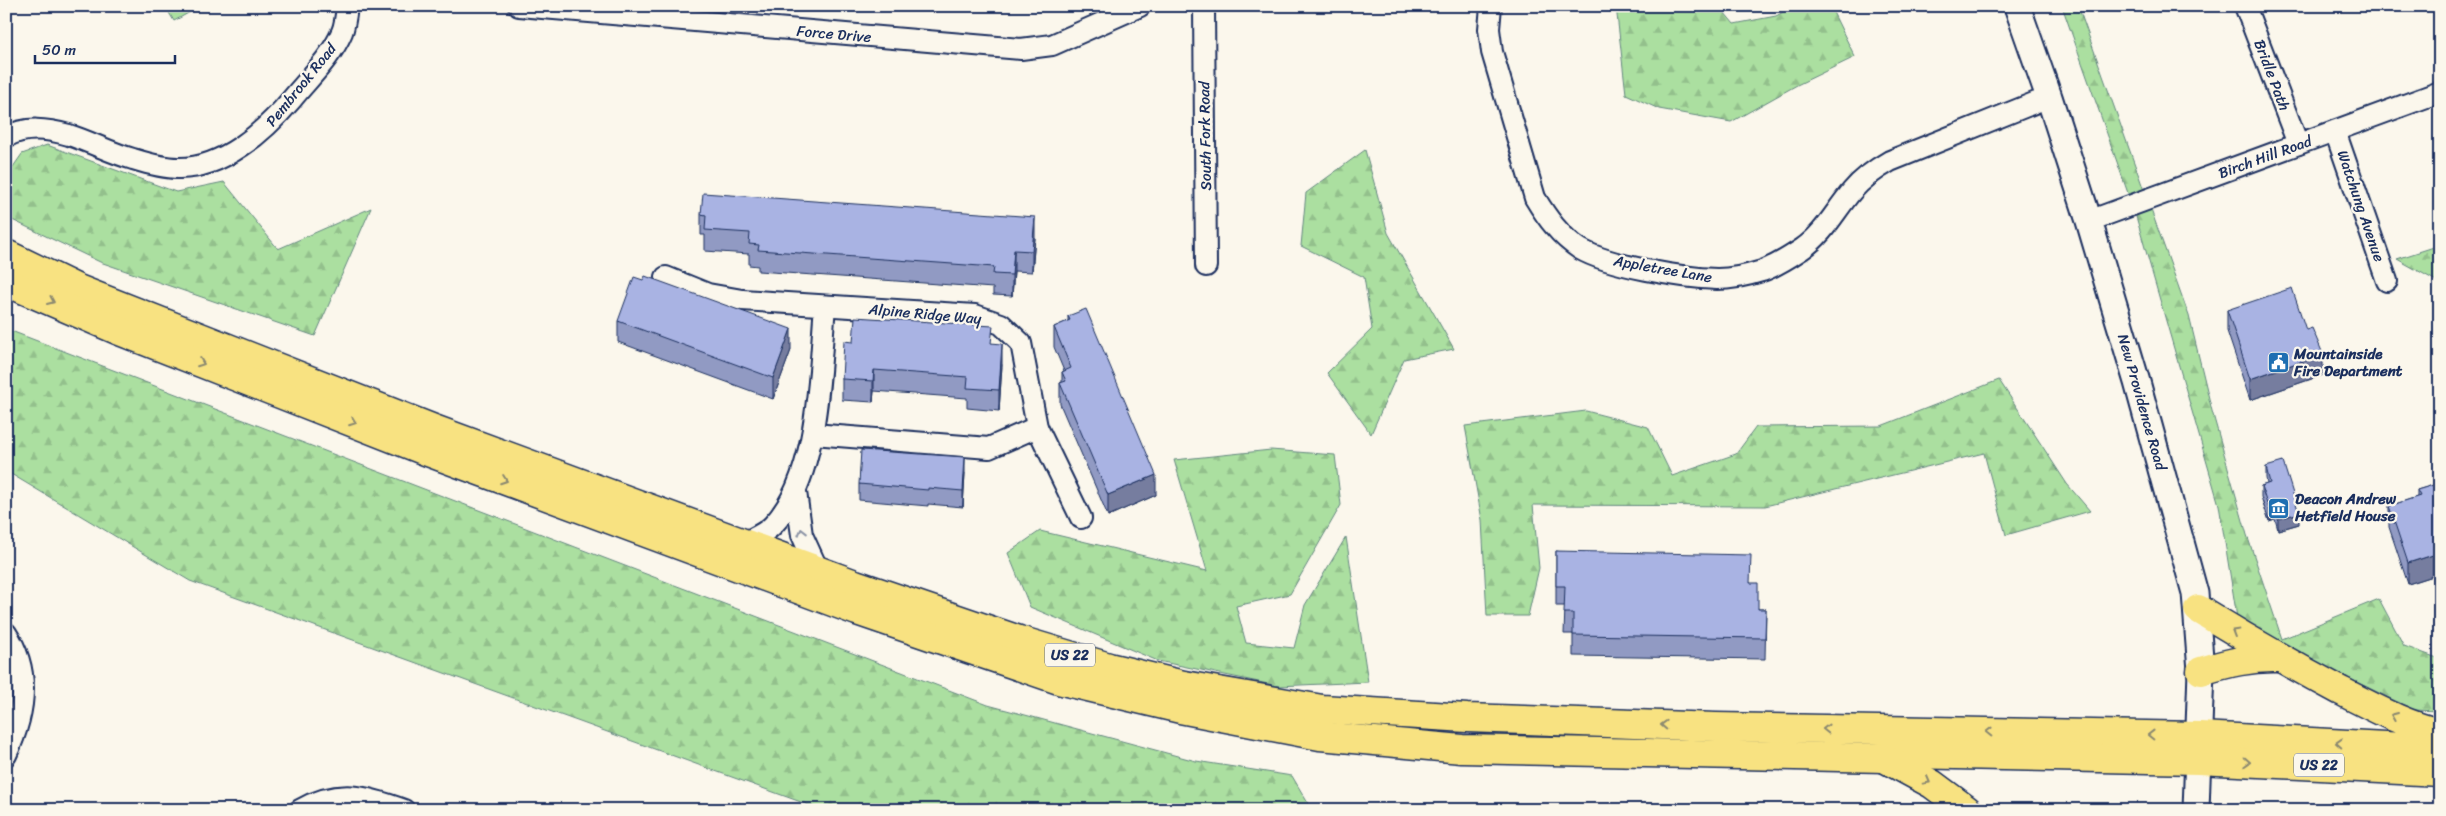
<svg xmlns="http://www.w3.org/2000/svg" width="2446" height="816" viewBox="0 0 2446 816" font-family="Sriracha,sans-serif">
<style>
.forest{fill:url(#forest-firs);stroke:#63877f}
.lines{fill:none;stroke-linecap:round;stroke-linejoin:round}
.minor-casing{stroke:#1b2f5e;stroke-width:24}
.tertiary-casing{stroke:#1b2f5e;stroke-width:29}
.trunk-casing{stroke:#1b2f5e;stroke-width:31}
.minor{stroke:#fbf7ec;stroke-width:20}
.tertiary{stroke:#fbf7ec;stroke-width:25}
.trunk{stroke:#f8e281;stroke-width:28}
.wall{fill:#919ac3;stroke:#1b2f5e}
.shaded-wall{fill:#767d9f;stroke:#1b2f5e}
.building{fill:#a9b3e3;stroke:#1b2f5e}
.oneway{stroke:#8a8870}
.oneway2{stroke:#8b93a5}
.labels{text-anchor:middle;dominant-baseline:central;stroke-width:4.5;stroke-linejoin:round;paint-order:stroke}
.shield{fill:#fbf7ec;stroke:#5e6b89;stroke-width:1}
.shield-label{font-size:14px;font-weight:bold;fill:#1b2f5e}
.street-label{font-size:15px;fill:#1b2f5e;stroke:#fbf7ec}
.poi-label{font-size:15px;font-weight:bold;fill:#1b2f5e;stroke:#fbf7ec;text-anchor:start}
</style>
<defs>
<pattern id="forest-firs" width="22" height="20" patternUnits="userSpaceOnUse" patternTransform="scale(1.25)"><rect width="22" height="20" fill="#abdfa0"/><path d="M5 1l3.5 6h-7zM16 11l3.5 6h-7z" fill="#93c08c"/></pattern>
</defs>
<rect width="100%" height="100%" fill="#fbf7ec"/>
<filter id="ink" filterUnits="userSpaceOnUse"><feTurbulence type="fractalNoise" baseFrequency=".02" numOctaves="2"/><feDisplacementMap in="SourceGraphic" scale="10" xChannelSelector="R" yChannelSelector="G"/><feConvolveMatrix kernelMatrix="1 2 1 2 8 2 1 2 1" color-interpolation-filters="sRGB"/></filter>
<g filter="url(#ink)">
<g class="forest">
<polygon points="165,6 201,6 174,21"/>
<polygon points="1616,6 1719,6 1734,24 1776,16 1794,6 1830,6 1855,57 1797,85 1731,122 1659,109 1626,94"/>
<polygon points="2062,6 2078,6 2189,316 2212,411 2247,535 2282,639 2379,599 2404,646 2440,659 2440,711 2414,710 2238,624 2219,505 2135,213"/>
<polygon points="47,145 176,192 224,182 278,249 371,208 315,336 100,262 6,217 6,177 22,154"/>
<polygon points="1365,150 1388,233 1454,349 1404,359 1371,434 1327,373 1372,329 1364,277 1301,246 1306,193"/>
<polygon points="2440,245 2440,283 2397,259"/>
<polygon points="6,329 988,705 1196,761 1292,776 1312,810 823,810 190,581 6,471"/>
<polygon points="1999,380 2067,484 2090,511 2006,535 1984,453 1765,506 1533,505 1539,568 1528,616 1487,616 1482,520 1465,426 1586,411 1648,427 1672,476 1736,454 1756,427 1881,426"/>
<polygon points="1271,450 1335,455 1341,505 1290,594 1236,606 1246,643 1294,648 1305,605 1346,537 1368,682 1278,686 1158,661 1030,607 1008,553 1040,531 1207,571 1174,460"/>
</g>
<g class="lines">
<defs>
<g id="minor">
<polyline points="519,6 1021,49 1052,45 1140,6"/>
<polyline points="1204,6 1206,266"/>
<path d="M1491 6 1489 29 1492 52 1535 198C1547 218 1560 236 1580 249 1609 266 1683 278 1717 279 1731 279 1749 275 1762 271 1776 266 1790 257 1802 249 1824 234 1835 211 1852 191 1862 179 1876 169 1890 161L2049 97"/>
<polyline points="2245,6 2298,144"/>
<polyline points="2335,131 2387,281"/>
<path d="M6 137C26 126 47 129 69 135 91 142 111 153 133 159 146 163 164 168 178 168 223 169 265 131 292 99 309 78 331 58 342 32 345 25 346 15 347 6"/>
<polyline points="2089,221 2440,92"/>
<polyline points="666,277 708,294 742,300 975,315 1001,324 1021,343 1037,427 1081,518"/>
<polyline points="813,434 989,448 1037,427"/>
<polyline points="796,492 802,535 818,570"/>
<path d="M744 543C753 538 766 533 773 525 820 475 819 371 825 306"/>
<path d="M6 633C32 672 25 715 6 755"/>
<path d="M300 810C338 788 366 796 404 810"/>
</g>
<polyline id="tertiary" points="2017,6 2049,97 2089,221 2137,382 2195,593 2201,671 2196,810"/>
<g id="trunk">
<polyline points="6,254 78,289 434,429 855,584 1019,640 1109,667 1184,685 1322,709 1467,718 1716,727 2200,736 2440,749"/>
<polyline points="6,282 117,330 428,452 857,611 1062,681 1180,709 1320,736 1462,749 1884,758 1906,754 2198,760 2440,772"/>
<path d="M2198 609C2245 638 2292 665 2341 691 2373 707 2405 725 2440 733"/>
<path d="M2201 671C2228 663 2251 657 2279 658"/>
<polyline points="1884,758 1932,784 1967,810"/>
</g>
</defs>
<use href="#minor" class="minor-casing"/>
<use href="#tertiary" class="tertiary-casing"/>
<use href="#trunk" class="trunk-casing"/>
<use href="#minor" class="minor"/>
<use href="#tertiary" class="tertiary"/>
<use href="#trunk" class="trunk"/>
</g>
<g class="wall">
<polygon points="701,214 1035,238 1032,272 1014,271 1012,296 993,295 993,288 758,271 758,266 749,265 749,254 705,251 705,235 701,235"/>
<polygon points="2227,310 2306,330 2323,375 2250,400 2227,331"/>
<polygon points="1068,316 1156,495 1108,516 1060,404 1060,383 1062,382 1062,372 1064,371 1054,347 1054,327 1068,321"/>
<polygon points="618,321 791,350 773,399 618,342"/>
<polygon points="853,342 993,344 1002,365 999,411 967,408 967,398 874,391 873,402 842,400 842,379"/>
<polygon points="2266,467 2299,524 2278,530 2275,519 2269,521 2261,497 2261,486 2267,484 2266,478"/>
<polygon points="965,473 963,507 928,504 928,506 859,500 859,484"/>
<polygon points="2440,483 2440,597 2433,576 2408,584 2389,527 2389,506 2417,497 2417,490"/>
<polygon points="1556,551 1751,583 1758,609 1766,609 1765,659 1573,656 1573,634 1564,634 1565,606 1556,606"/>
</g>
<g class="shaded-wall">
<polygon points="1035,217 1035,238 1032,272 1032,251"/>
<polygon points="1014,250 1014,271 1012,296 1012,275"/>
<polygon points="791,329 791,350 773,399 773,378"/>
<polygon points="1002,344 1002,365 999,411 999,390"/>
<polygon points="2323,354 2323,375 2250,400 2250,379"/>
<polygon points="874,370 874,391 873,402 873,381"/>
<polygon points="965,457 965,473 963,507 963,491"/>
<polygon points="1156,475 1156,495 1108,516 1108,495"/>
<polygon points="2275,509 2275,519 2269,521 2269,510"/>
<polygon points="2299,513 2299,524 2278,530 2278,519"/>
<polygon points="2433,555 2433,576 2408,584 2408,563"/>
</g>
<g class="building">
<polygon points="703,193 1035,217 1032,251 1014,250 1012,275 993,274 994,267 758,250 759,245 749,244 750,233 705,230 706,215 701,214"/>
<polygon points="645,276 791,329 773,378 618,321 634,277 643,280"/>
<polygon points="2292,288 2306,330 2312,328 2323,354 2250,379 2227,310"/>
<polygon points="1086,309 1156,475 1108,495 1060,383 1066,381 1062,372 1071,368 1054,327 1070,320 1068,316"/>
<polygon points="855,317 993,326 991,343 1002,344 999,390 967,388 968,377 874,370 873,381 842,379 844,341 853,342"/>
<polygon points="861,450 965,457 963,491 928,488 928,490 859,484"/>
<polygon points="2283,462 2299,513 2278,519 2275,509 2269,510 2261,486 2270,483 2266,467"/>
<polygon points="2440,483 2440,576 2433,555 2408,563 2389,506 2420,496 2417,490"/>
<polygon points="1556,551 1751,555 1750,583 1758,583 1758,609 1766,609 1765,638 1573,635 1573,613 1564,613 1565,586 1556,586"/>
<rect x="2437" y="800" width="3" height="10"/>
<polygon points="2402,808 2434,810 2402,810"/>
</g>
<defs><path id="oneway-chevron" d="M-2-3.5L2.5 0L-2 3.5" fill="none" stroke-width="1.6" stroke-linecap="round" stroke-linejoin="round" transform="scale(1.25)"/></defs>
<g class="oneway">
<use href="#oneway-chevron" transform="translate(51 301) rotate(24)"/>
<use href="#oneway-chevron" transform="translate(201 363) rotate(21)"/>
<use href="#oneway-chevron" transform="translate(353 422) rotate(21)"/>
<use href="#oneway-chevron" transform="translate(504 480) rotate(20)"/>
<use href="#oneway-chevron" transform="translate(2235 632) rotate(-149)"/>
<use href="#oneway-chevron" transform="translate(2394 716) rotate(-157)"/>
<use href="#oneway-chevron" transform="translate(1664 725) rotate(-178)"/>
<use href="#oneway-chevron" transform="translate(1826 729) rotate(-179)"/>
<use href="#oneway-chevron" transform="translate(1989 732) rotate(-179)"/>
<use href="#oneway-chevron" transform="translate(2151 735) rotate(-179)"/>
<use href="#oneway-chevron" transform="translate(2339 743) rotate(-177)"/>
<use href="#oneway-chevron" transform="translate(2247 762) rotate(3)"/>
<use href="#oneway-chevron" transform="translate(1927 781) rotate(29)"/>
</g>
<use class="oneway2" href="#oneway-chevron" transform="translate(802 532) rotate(-104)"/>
</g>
<defs>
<symbol id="civic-square" viewBox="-11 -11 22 22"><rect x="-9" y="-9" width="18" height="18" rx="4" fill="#1f6fb2" stroke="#fbf7ec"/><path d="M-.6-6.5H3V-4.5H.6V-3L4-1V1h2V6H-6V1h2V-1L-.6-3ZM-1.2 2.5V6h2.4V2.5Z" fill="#fff"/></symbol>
<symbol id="museum-square" viewBox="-11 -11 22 22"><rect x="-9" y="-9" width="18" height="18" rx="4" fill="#1f6fb2" stroke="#fbf7ec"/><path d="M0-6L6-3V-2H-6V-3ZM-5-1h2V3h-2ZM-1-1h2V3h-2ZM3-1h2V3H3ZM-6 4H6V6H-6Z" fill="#fff"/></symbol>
</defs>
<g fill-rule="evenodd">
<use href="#civic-square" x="2266" y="350" width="25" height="25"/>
<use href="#museum-square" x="2266" y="496" width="25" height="25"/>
</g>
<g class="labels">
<g class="shield">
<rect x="1045" y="643.5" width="50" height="23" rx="4"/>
<rect x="2294" y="753.5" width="50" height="23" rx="4"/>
</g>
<g class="shield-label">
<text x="1070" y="655">US 22</text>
<text x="2319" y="765">US 22</text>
</g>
<g class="street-label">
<text transform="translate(834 34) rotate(5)">Force Drive</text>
<text transform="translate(2272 75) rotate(69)">Bridle Path</text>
<text transform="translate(301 85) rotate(-51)">Pembrook Road</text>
<text transform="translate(1205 136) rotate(-91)">South Fork Road</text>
<text transform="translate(2265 157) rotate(-20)">Birch Hill Road</text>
<text transform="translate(2361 206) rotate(71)">Watchung Avenue</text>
<text transform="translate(1663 269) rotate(10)">Appletree Lane</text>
<text transform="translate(925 314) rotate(5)">Alpine Ridge Way</text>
<text transform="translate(2142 402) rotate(74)">New Providence Road</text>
</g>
<g class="poi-label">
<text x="2294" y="354">Mountainside<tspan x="2294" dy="17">Fire Department</tspan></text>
<text x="2295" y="499">Deacon Andrew<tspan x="2295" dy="17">Hetfield House</tspan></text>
</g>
</g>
<rect width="2446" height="816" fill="none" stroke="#fbf7ec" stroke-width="25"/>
<rect x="12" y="12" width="2421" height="791" fill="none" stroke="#1b2f5e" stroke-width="2" filter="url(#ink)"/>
<path d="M35 55v8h140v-8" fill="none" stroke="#1b2f5e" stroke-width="2.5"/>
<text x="42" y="55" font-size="15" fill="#1b2f5e" stroke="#fbf7ec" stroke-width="4" paint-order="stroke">50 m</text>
</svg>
